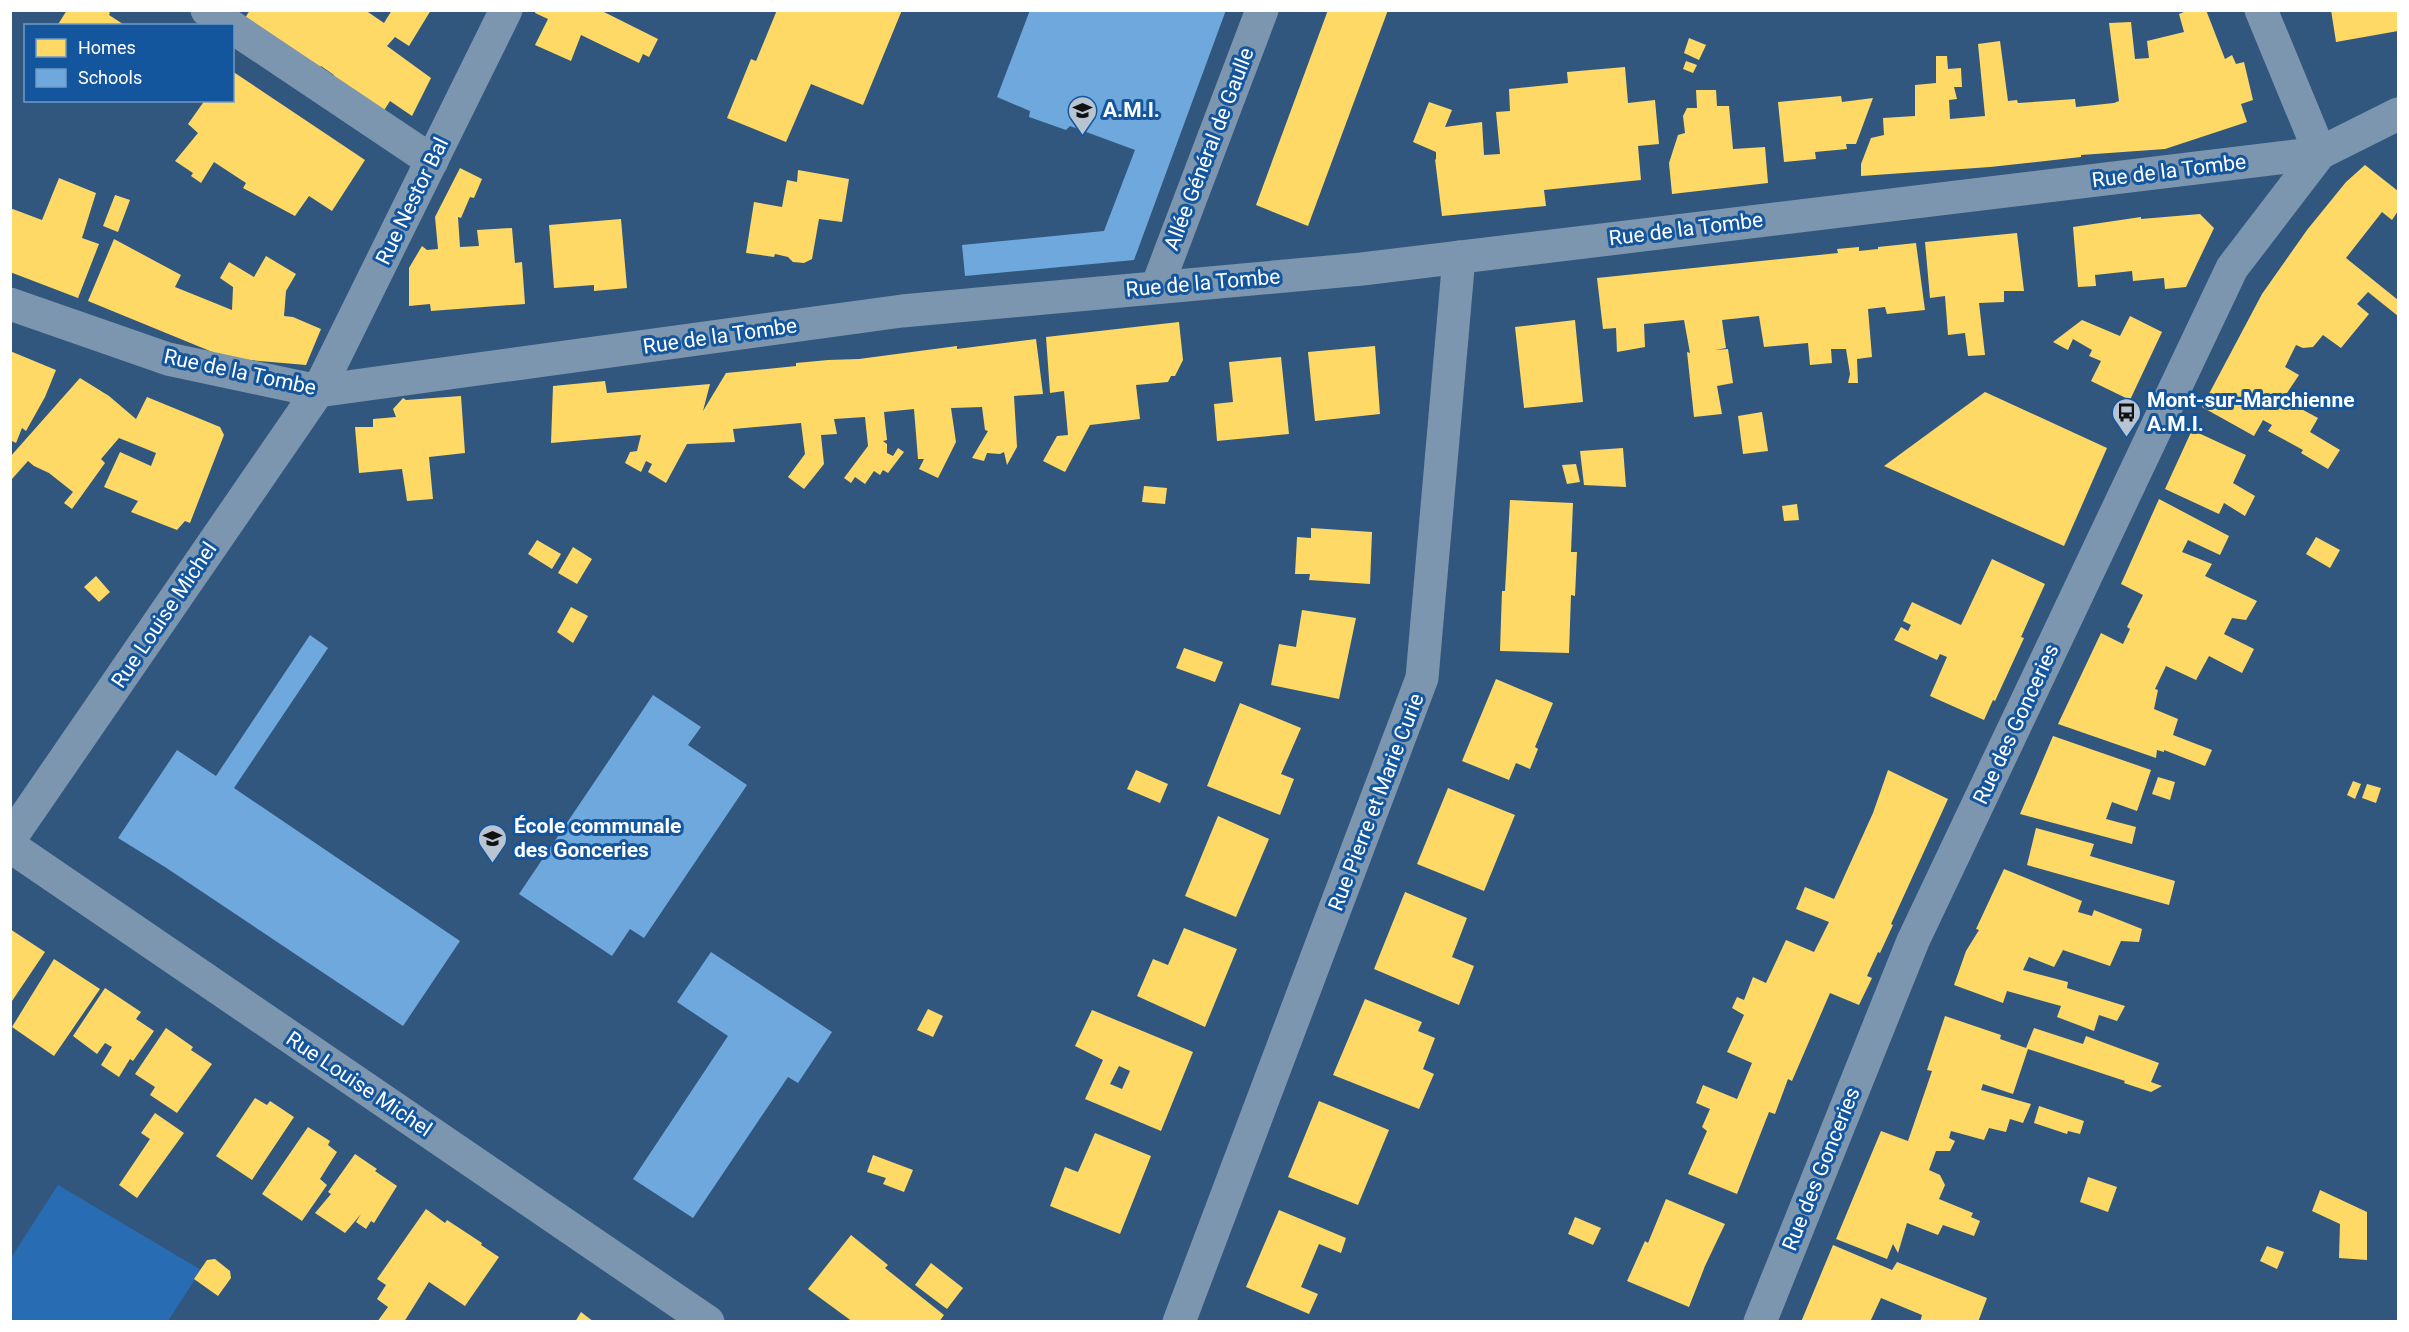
<svg xmlns="http://www.w3.org/2000/svg" width="2409" height="1332" viewBox="0 0 2409 1332" font-family="Roboto,sans-serif">
<style>
.green{fill:#286db4}
.homes{fill:#ffd966;fill-rule:evenodd}
.schools{fill:#6fa8dc}
.lines{fill:none;stroke-linecap:round;stroke-linejoin:round}
.minor{stroke:#7d96af;stroke-width:33}
.labels{text-anchor:middle;dominant-baseline:central;stroke-width:6;stroke-linejoin:round;paint-order:stroke}
.poi-label{font-size:21px;font-weight:bold;fill:#fff;stroke:#13569e;text-anchor:start}
.street-label{font-size:21px;fill:#fff;stroke:#13569e}
</style>
<rect width="100%" height="100%" fill="#32577e"/>
<polygon class="green" points="58,1185 201,1270 168,1321 11,1322 11,1258"/>
<g class="homes">
<polygon points="67,10 107,10 110,13 109,15 126,26 57,26"/>
<polygon points="250,10 365,10 384,23 392,10 431,10 409,46 395,37 387,46 431,78 412,116 390,101 383,112 333,77 334,75 321,66 319,69 245,18"/>
<polygon points="536,10 600,10 658,39 649,57 643,54 639,63 581,35 571,61 535,45 548,19 535,13"/>
<polygon points="777,10 902,10 863,105 811,84 786,142 727,118 751,59 756,61"/>
<polygon points="1328,10 1388,10 1308,226 1256,205"/>
<polygon points="2189,10 2206,10 2225,59 2232,55 2236,64 2244,62 2253,100 2241,104 2247,122 2165,149 2081,155 2081,157 1990,167 1861,176 1861,164 1871,138 1884,135 1883,118 1915,116 1915,85 1936,83 1936,56 1947,56 1948,69 1961,68 1962,87 1954,87 1957,99 1949,100 1950,119 1985,116 1978,44 2000,41 2008,101 2017,100 2018,103 2075,99 2076,107 2114,103 2119,101 2109,23 2131,22 2135,59 2149,58 2147,41 2184,32 2179,14"/>
<polygon points="2331,10 2398,10 2398,31 2336,42"/>
<polygon points="1689,38 1706,45 1699,60 1684,53"/>
<polygon points="1686,61 1697,65 1693,73 1683,69"/>
<polygon points="1625,67 1628,103 1655,100 1659,144 1638,146 1641,180 1544,190 1546,206 1442,216 1435,159 1436,160 1436,152 1413,142 1429,102 1452,110 1445,127 1482,122 1484,155 1500,154 1496,112 1510,111 1509,89 1568,83 1567,72"/>
<polygon points="232,71 365,160 332,211 309,196 295,216 243,188 246,183 214,162 201,183 191,176 193,173 175,161 198,133 188,124 205,100 232,100"/>
<polygon points="1696,90 1716,90 1717,106 1729,106 1733,149 1765,147 1768,183 1672,194 1669,163 1678,135 1685,133 1683,116 1687,108 1697,108"/>
<polygon points="1841,96 1842,102 1873,98 1856,144 1846,144 1847,149 1815,152 1816,159 1784,162 1778,102"/>
<polygon points="2365,165 2398,191 2398,211 2392,220 2382,212 2346,258 2398,300 2398,316 2368,292 2357,304 2369,314 2341,348 2323,335 2313,347 2303,348 2296,345 2285,367 2299,375 2283,399 2318,418 2310,432 2340,450 2328,469 2301,453 2303,450 2268,431 2272,425 2263,420 2254,436 2202,407 2262,294 2307,230 2346,182"/>
<polygon points="460,168 482,179 474,198 470,197 461,218 458,217 460,247 479,246 477,230 512,228 515,263 522,262 525,304 431,311 430,304 409,306 409,268 422,246 427,250 438,249 435,217"/>
<polygon points="798,170 849,179 842,222 819,219 812,259 804,263 793,262 788,257 775,254 774,257 746,253 754,202 782,207 787,180 797,182"/>
<polygon points="59,178 96,193 82,238 99,244 78,298 10,272 10,208 42,220"/>
<polygon points="115,195 130,200 118,232 103,226"/>
<polygon points="2200,214 2214,228 2186,287 2165,289 2164,278 2133,281 2132,271 2095,275 2096,286 2078,287 2073,227 2141,217 2141,219"/>
<polygon points="621,219 627,288 594,291 594,285 554,288 549,225"/>
<polygon points="2017,233 2024,291 2004,291 2004,302 1979,303 1985,355 1968,356 1965,333 1948,335 1945,296 1930,298 1925,242"/>
<polygon points="114,239 181,275 175,287 232,310 233,287 220,278 229,262 254,277 266,256 296,274 286,291 284,316 293,317 321,329 306,365 227,358 88,301"/>
<polygon points="1916,243 1925,310 1887,314 1885,307 1868,309 1872,357 1857,359 1858,383 1848,383 1850,374 1846,349 1831,349 1832,363 1810,365 1808,343 1764,347 1759,316 1722,320 1726,348 1715,350 1728,349 1733,383 1717,386 1722,414 1694,417 1687,352 1690,353 1684,320 1644,324 1645,347 1617,352 1616,328 1603,329 1597,278 1838,253 1837,249 1859,247 1859,251 1878,249 1878,247"/>
<polygon points="2130,316 2162,332 2130,400 2091,381 2101,361 2089,356 2092,350 2073,339 2068,350 2053,342 2082,320 2120,336"/>
<polygon points="1575,320 1583,402 1524,408 1515,327"/>
<polygon points="1179,322 1183,360 1175,376 1171,376 1168,382 1136,385 1140,419 1090,425 1065,472 1043,461 1057,436 1068,435 1064,391 1050,393 1046,337"/>
<polygon points="1036,339 1043,394 1014,396 1017,447 1007,465 1004,452 1000,454 987,453 984,461 972,458 988,431 985,430 982,407 951,408 956,442 938,478 919,469 924,459 918,459 914,409 884,412 887,440 883,441 887,444 887,453 893,456 898,448 904,452 888,473 883,470 880,475 874,471 865,484 855,477 851,483 844,478 868,446 865,417 834,419 837,434 821,435 824,464 804,489 788,477 805,454 801,423 733,429 735,442 687,444 666,483 648,472 652,464 646,461 641,472 625,463 630,452 637,451 641,435 551,443 553,386 605,381 607,393 710,384 703,411 726,373 796,366 796,363 828,360 859,359 957,346 957,349"/>
<polygon points="1375,346 1380,414 1315,421 1308,352"/>
<polygon points="10,351 56,370 45,397 26,431 22,428 16,443 10,440"/>
<polygon points="1281,357 1289,434 1217,441 1214,404 1233,402 1229,362"/>
<polygon points="80,378 109,396 136,419 147,397 220,427 224,435 190,523 185,521 177,530 131,512 138,501 104,487 120,452 151,466 156,453 119,438 101,459 105,463 72,509 64,503 73,492 49,473 34,466 28,461 12,479 10,457"/>
<polygon points="1985,392 2107,448 2064,546 1884,466"/>
<polygon points="461,396 465,453 429,457 433,499 407,501 402,469 359,473 355,427 373,427 373,419 396,417 393,409 403,398 406,400"/>
<polygon points="1762,412 1768,451 1743,454 1738,416"/>
<polygon points="2192,430 2246,455 2233,483 2255,496 2245,516 2224,503 2219,514 2165,489"/>
<polygon points="1623,448 1626,487 1584,485 1580,451"/>
<polygon points="1576,464 1580,482 1567,484 1562,465"/>
<polygon points="1144,486 1167,488 1165,504 1142,502"/>
<polygon points="2159,499 2229,536 2220,555 2188,540 2182,552 2212,564 2205,576 2257,601 2246,620 2232,618 2224,634 2254,649 2242,673 2209,656 2196,680 2166,666 2155,689 2158,690 2154,709 2178,719 2173,735 2212,750 2205,766 2164,750 2164,752 2157,750 2156,758 2058,724 2101,633 2123,644 2130,629 2127,627 2143,595 2121,584"/>
<polygon points="1510,500 1573,503 1571,552 1577,552 1575,596 1571,595 1569,653 1500,651 1502,591 1505,591"/>
<polygon points="1797,504 1799,520 1784,521 1782,506"/>
<polygon points="1311,528 1372,532 1370,584 1309,580 1310,574 1295,574 1297,537 1311,538"/>
<polygon points="2316,537 2340,550 2330,568 2306,554"/>
<polygon points="537,540 561,554 552,569 528,554"/>
<polygon points="573,547 592,559 577,584 558,573"/>
<polygon points="1992,559 2045,584 2021,637 2024,638 1995,701 1993,700 1984,720 1930,696 1947,657 1940,654 1937,660 1894,640 1901,627 1908,631 1911,625 1903,621 1912,602 1961,625"/>
<polygon points="96,576 110,592 99,602 84,587"/>
<polygon points="571,607 588,616 573,643 557,632"/>
<polygon points="1302,610 1356,618 1339,699 1271,685 1279,644 1296,647"/>
<polygon points="1184,648 1223,662 1215,682 1176,668"/>
<polygon points="1496,679 1553,703 1535,747 1538,749 1530,769 1516,763 1509,780 1462,761"/>
<polygon points="1240,703 1301,728 1281,774 1294,779 1280,815 1207,786"/>
<polygon points="2053,736 2151,770 2137,811 2112,802 2106,819 2136,827 2132,844 2020,814"/>
<polygon points="1136,770 1168,784 1160,803 1127,789"/>
<polygon points="1888,770 1948,799 1891,924 1893,925 1880,953 1878,952 1867,976 1872,978 1859,1005 1830,993 1792,1081 1788,1079 1775,1114 1769,1112 1737,1194 1688,1174 1707,1131 1702,1127 1710,1109 1696,1103 1703,1085 1737,1099 1752,1063 1727,1052 1744,1015 1732,1008 1737,997 1744,1000 1753,977 1766,983 1786,940 1814,952 1829,922 1796,909 1805,887 1834,899 1873,813"/>
<polygon points="2158,777 2175,782 2170,800 2152,794"/>
<polygon points="2353,781 2361,784 2355,799 2347,795"/>
<polygon points="2367,784 2381,788 2376,803 2362,798"/>
<polygon points="1448,788 1515,815 1484,891 1417,864"/>
<polygon points="1218,816 1269,839 1236,917 1185,896"/>
<polygon points="2036,828 2094,844 2090,856 2175,881 2169,905 2027,865"/>
<polygon points="2004,869 2082,901 2078,912 2092,916 2094,910 2142,929 2139,942 2121,941 2110,966 2063,950 2054,967 2029,957 2023,970 2068,982 2067,988 2125,1006 2117,1021 2099,1015 2094,1031 2057,1017 2061,1006 2007,991 2003,1003 1954,985 1966,951 1979,930 1976,929"/>
<polygon points="1405,892 1467,918 1452,957 1474,966 1459,1005 1374,969"/>
<polygon points="1184,928 1237,949 1205,1027 1137,996 1153,959 1168,965"/>
<polygon points="10,929 45,952 10,1004"/>
<polygon points="54,959 100,989 54,1056 12,1027"/>
<polygon points="105,988 141,1012 136,1019 154,1031 133,1061 130,1059 119,1077 101,1065 112,1047 105,1043 97,1054 73,1036"/>
<polygon points="1365,999 1422,1022 1418,1031 1435,1038 1423,1069 1434,1074 1419,1109 1333,1075"/>
<polygon points="928,1009 943,1016 933,1037 917,1030"/>
<path d="M1092 1010 1193 1052 1161 1131 1085 1099 1103 1060 1075 1046ZM1119 1066 1130 1071 1122 1089 1110 1084Z"/>
<polygon points="1945,1016 2001,1035 2000,1039 2026,1048 2034,1028 2083,1044 2086,1036 2159,1063 2151,1082 2162,1086 2151,1092 2124,1083 2125,1081 2028,1049 2013,1094 1983,1084 1981,1090 2031,1104 2023,1123 2010,1119 2006,1132 1989,1128 1984,1140 1951,1131 1949,1138 1955,1141 1950,1151 1936,1151 1929,1170 1940,1175 1945,1185 1939,1199 1973,1213 1971,1217 1980,1221 1974,1236 1943,1225 1938,1235 1907,1223 1898,1253 1893,1244 1887,1259 1836,1239 1881,1131 1908,1141 1932,1071 1927,1070"/>
<polygon points="166,1028 193,1047 191,1050 212,1064 177,1113 150,1095 155,1087 135,1074"/>
<polygon points="255,1098 267,1105 270,1101 294,1117 252,1180 216,1156"/>
<polygon points="1319,1101 1389,1130 1358,1205 1288,1177"/>
<polygon points="2039,1106 2084,1121 2080,1134 2068,1131 2067,1134 2034,1123"/>
<polygon points="155,1113 184,1133 137,1198 119,1185 150,1139 141,1133"/>
<polygon points="308,1127 330,1141 328,1145 337,1152 320,1179 327,1185 302,1221 262,1194"/>
<polygon points="1095,1133 1151,1156 1120,1234 1050,1206 1065,1167 1078,1172"/>
<polygon points="355,1154 377,1169 375,1171 397,1186 374,1223 371,1221 366,1229 356,1222 361,1214 345,1233 315,1213 331,1194 328,1192"/>
<polygon points="873,1155 913,1170 904,1192 883,1184 886,1178 867,1172"/>
<polygon points="2088,1177 2117,1187 2108,1212 2080,1202"/>
<polygon points="2320,1190 2367,1212 2367,1260 2339,1258 2340,1224 2312,1211"/>
<polygon points="1666,1199 1725,1224 1705,1266 1689,1307 1627,1281 1645,1241 1648,1243"/>
<polygon points="426,1209 445,1223 447,1220 482,1243 481,1245 499,1257 465,1306 429,1282 404,1322 377,1322 388,1307 377,1299 386,1285 377,1279"/>
<polygon points="1279,1210 1346,1238 1341,1253 1319,1244 1301,1287 1318,1294 1309,1314 1246,1287"/>
<polygon points="1575,1217 1601,1228 1593,1245 1568,1234"/>
<polygon points="851,1235 888,1265 885,1268 944,1315 939,1322 853,1322 808,1289"/>
<polygon points="1833,1245 1892,1270 1897,1262 1987,1298 1978,1322 1920,1322 1922,1315 1881,1298 1870,1322 1801,1322"/>
<polygon points="2267,1246 2284,1252 2277,1269 2260,1261"/>
<polygon points="215,1259 230,1271 231,1278 218,1296 194,1279 207,1260"/>
<polygon points="931,1263 963,1288 947,1309 915,1285"/>
<polygon points="581,1312 594,1322 575,1322"/>
</g>
<g class="schools">
<polygon points="1030,10 1226,10 1134,260 965,276 962,245 1104,231 1135,150 1070,126 1066,130 1029,117 1030,111 997,97"/>
<polygon points="310,635 328,648 234,788 460,941 403,1026 165,867 118,838 177,750 216,776"/>
<polygon points="653,695 701,727 688,745 747,785 644,938 630,929 612,956 519,894"/>
<polygon points="711,952 832,1032 798,1083 788,1077 693,1218 633,1179 728,1036 677,1002"/>
</g>
<g class="lines">
<g class="minor">
<polyline points="207,10 230,26"/>
<polyline points="2261,10 2320,153"/>
<polyline points="232,27 432,161"/>
<polyline points="1157,287 1262,10"/>
<polyline points="10,304 168,359 318,391 902,311 1362,269 2320,153 2398,114"/>
<polyline points="10,839 318,391 506,10"/>
<polyline points="10,846 708,1322"/>
<polyline points="1179,1322 1422,678 1459,257"/>
<polyline points="1760,1322 1913,941 2232,268 2320,153"/>
</g>
</g>
<defs>
<symbol id="school-pin" viewBox="-11 -11 22 30"><path d="M0 17L-7.5 6A9.5 9.5 0 1 1 7.5 6Z" fill="#b7c4d2" stroke="#13569e"/><path d="M0-5L7-2L0 1L-7-2ZM-4 1L0 2.5L4 1V4Q0 6-4 4Z" fill="#111"/></symbol>
<symbol id="bus-pin" viewBox="-11 -11 22 30"><path d="M0 17L-7.5 6A9.5 9.5 0 1 1 7.5 6Z" fill="#b7c4d2" stroke="#13569e"/><path d="M-5-6H5V4H4V6H2V4H-2V6H-4V4H-5ZM-3.5-4V0h7V-4ZM-3.5 1.2v1.5H-2V1.2ZM2 1.2v1.5H3.5V1.2Z" fill="#111"/></symbol>
</defs>
<g fill-rule="evenodd">
<use href="#school-pin" x="1066" y="94" width="33" height="45"/>
<use href="#bus-pin" x="2110" y="396" width="33" height="45"/>
<use href="#school-pin" x="476" y="822" width="33" height="45"/>
</g>
<g class="labels">
<g class="poi-label">
<text x="1103" y="110">A.M.I.</text>
<text x="2147" y="400">Mont-sur-Marchienne<tspan x="2147" dy="24">A.M.I.</tspan></text>
<text x="514" y="826">École communale<tspan x="514" dy="24">des Gonceries</tspan></text>
</g>
<g class="street-label">
<text transform="translate(1209 149) rotate(-69)">Allée Général de Gaulle</text>
<text transform="translate(2169 171) rotate(-7)">Rue de la Tombe</text>
<text transform="translate(412 201) rotate(-64)">Rue Nestor Bal</text>
<text transform="translate(1686 229) rotate(-7)">Rue de la Tombe</text>
<text transform="translate(1203 283) rotate(-5)">Rue de la Tombe</text>
<text transform="translate(720 336) rotate(-8)">Rue de la Tombe</text>
<text transform="translate(240 372) rotate(12)">Rue de la Tombe</text>
<text transform="translate(164 615) rotate(-56)">Rue Louise Michel</text>
<text transform="translate(2016 724) rotate(-65)">Rue des Gonceries</text>
<text transform="translate(1376 802) rotate(-69)">Rue Pierre et Marie Curie</text>
<text transform="translate(359 1084) rotate(34)">Rue Louise Michel</text>
<text transform="translate(1821 1169) rotate(-68)">Rue des Gonceries</text>
</g>
</g>
<rect width="2409" height="1332" fill="none" stroke="#ffffff" stroke-width="24"/>
<rect x="24" y="24" width="210" height="78" fill="#13569e" stroke="#719ac5" stroke-width="1.5"/>
<rect x="36" y="39" width="30" height="18" fill="#ffd966" stroke="#719ac5" stroke-width="1.5"/>
<text x="78" y="54" font-size="18" fill="#ffffff">Homes</text>
<rect x="36" y="69" width="30" height="18" fill="#6fa8dc" stroke="#719ac5" stroke-width="1.5"/>
<text x="78" y="84" font-size="18" fill="#ffffff">Schools</text>
</svg>
